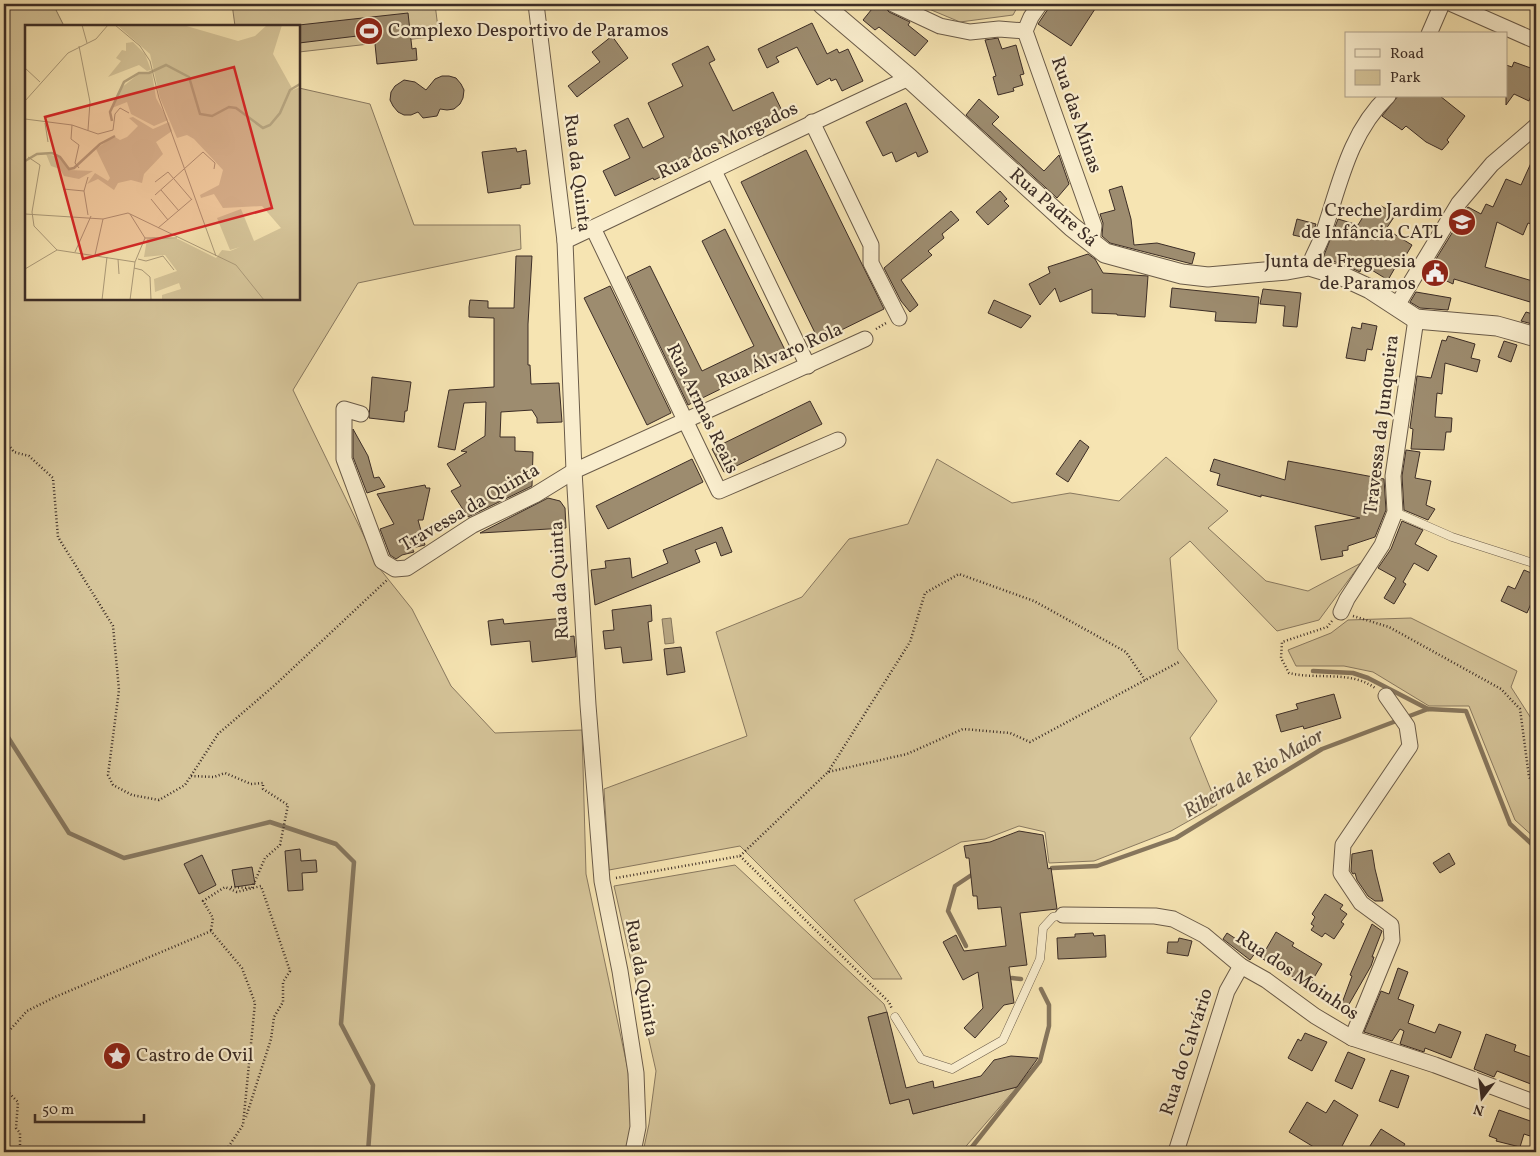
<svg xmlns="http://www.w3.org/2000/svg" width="1540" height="1156" viewBox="0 0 1540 1156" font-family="Vollkorn,serif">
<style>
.green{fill:#d6c59a;stroke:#897960}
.water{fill:#b7a682;stroke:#86765d}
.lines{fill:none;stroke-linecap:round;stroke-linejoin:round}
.stream{stroke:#86765d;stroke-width:4.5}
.building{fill:#9d8c6f;stroke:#3c2d26}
.service-casing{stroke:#6a5b49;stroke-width:9}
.minor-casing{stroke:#6a5b49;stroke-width:17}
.tertiary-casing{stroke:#6a5b49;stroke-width:21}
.path{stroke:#3c2d26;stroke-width:2.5;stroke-dasharray:1 2.5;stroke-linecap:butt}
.service{stroke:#f9edcd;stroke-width:8}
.minor{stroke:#f9edcd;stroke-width:15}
.tertiary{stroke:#f9edcd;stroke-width:19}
.labels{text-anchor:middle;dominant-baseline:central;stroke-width:4.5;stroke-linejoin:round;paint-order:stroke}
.poi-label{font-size:19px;fill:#3c2d26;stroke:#f9edcd;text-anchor:start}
.street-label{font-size:19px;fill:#3c2d26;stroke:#f9edcd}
.water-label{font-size:20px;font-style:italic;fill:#615142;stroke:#f9edcd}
.inset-river{fill:none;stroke:#b7a682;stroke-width:2.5}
.inset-road{fill:none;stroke:#ac9b7a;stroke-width:1}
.view{fill:#d62828;fill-opacity:0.15;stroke:#d62828;stroke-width:2.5}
.inset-edge{fill:none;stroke:#3c2d26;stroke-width:2.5}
</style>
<rect width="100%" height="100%" fill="#f6e4b2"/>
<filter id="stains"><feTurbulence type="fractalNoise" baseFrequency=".004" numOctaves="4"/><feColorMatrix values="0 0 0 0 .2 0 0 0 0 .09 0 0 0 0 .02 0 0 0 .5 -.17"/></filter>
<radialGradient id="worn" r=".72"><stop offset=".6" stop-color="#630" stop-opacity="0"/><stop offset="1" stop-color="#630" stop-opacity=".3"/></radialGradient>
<g class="green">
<polygon points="4,4 53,4 64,26 26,26 26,299 299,299 299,88 370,104 414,225 520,225 521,249 358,283 293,390 380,569 412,609 451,686 495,733 582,730 586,874 628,1070 631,1131 626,1152 4,1152"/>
<polygon points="232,4 435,4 439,36 299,52 299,26 235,26"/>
<polygon points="917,4 1019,4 1013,15 960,22"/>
<polygon points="1166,457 1228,511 1208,528 1266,581 1308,591 1361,563 1319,620 1277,631 1190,541 1170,558 1178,649 1217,701 1190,738 1217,805 1171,831 1094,861 1049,863 1045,832 1019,826 985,839 961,842 854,900 902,979 873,979 740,846 609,870 604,789 747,736 716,632 802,597 849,539 908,524 937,459 1012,503 1070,493 1119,501"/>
<polygon points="1411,618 1517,671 1511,687 1536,726 1536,839 1515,820 1469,706 1429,706 1373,672 1344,666 1296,666 1288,650 1331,633 1348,620"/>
<polygon points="735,865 884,1004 887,1012 868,1017 890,1104 909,1099 913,1114 1017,1087 961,1152 643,1152 649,1124 656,1071 614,886"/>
</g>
<polygon class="water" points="671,618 674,643 665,644 662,619"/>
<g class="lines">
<g class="stream">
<polyline points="1313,671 1353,673 1368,678 1428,709"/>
<polyline points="4,731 69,833 124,858 270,822 336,844 354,862 341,1024 373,1085 368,1152"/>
<polyline points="1052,868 1097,866 1176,838 1322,749 1428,709 1466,711 1510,824 1536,848"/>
<polyline points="966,946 948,911 955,886 973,874"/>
<polyline points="1012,978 1021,979"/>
<polyline points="968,1152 1040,1061 1049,1026 1049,1005 1041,989"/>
</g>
</g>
<g class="building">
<polygon points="876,4 885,8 889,12 910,22 908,25 928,41 915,56 879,27 875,30 863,20"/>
<polygon points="1049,4 1087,4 1095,9 1071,46 1038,24 1048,9"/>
<polygon points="408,13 412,49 416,48 417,60 377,64 374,34 299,43 299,25"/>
<polygon points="812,23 827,54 837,49 839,53 848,49 863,81 842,91 836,79 831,81 830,78 817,85 797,47 776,57 779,62 767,68 758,49"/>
<polygon points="612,36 628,58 577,97 568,86 600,62 592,52"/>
<polygon points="998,38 1002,49 1016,45 1024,74 1020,75 1023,85 1013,88 1014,91 998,95 993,77 996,76 985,40"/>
<polygon points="708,46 715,60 709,63 733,111 773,92 784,115 728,144 726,141 721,144 720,143 671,167 673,171 654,180 653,178 615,196 603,171 630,158 614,125 628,118 643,148 664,137 648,103 683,86 672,64"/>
<polygon points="1514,62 1536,70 1536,81 1529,101 1514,94 1506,105 1506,65 1512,67"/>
<polygon points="442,76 449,76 456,78 461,84 464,90 463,98 460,104 454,109 447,110 440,109 437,116 423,118 418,112 411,115 404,115 398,112 393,106 390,100 391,92 395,86 404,80 415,82 426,90 435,79"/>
<polygon points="1398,96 1440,96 1465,116 1447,140 1449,142 1442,150 1426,142 1406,126 1402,130 1382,116"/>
<polygon points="979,99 999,117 992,124 1044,171 1059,155 1069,184 1057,198 966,115"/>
<polygon points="906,103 928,152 918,157 916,152 896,162 892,152 883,156 866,122"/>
<polygon points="516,148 517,152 526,150 530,184 521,185 521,188 488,193 482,152"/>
<polygon points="806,150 884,309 819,341 741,182"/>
<polygon points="1536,152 1536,226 1528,223 1523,235 1497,222 1485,267 1536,282 1536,294 1530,302 1454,279 1453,284 1428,272 1468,207 1481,214 1486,204 1493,207 1506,179 1521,185"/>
<polygon points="1122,186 1131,219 1134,245 1157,243 1195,253 1192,264 1110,243 1102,236 1103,223 1100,214 1115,210 1109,190"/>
<polygon points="1000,191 1007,199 1004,201 1009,206 988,225 976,212"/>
<polygon points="1381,206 1396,214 1386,229 1412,245 1399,267 1396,266 1388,280 1362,264 1360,272 1345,265 1323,258 1338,219 1358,225 1369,207 1377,212"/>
<polygon points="951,211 959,220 942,234 944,238 928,251 932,255 901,280 918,305 910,312 901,301 884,268"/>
<polygon points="1297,219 1316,224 1311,239 1293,235"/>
<polygon points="725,229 788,356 688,405 627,277 650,266 702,371 754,346 702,241"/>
<polygon points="1088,254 1095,259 1103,273 1148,276 1145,317 1117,315 1117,314 1092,313 1092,289 1060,302 1055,288 1040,305 1029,284 1050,273 1048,267"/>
<polygon points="516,256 532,256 528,324 528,365 530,365 531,384 559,383 562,422 537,423 537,418 532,410 501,412 500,437 515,437 515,451 533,452 532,486 468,517 451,491 461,486 447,464 467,452 461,451 485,436 486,402 464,403 455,450 438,447 449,390 494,387 494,318 469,317 469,307 470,300 488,301 488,308 514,308"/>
<polygon points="610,286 671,413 647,425 584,298"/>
<polygon points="1172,288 1259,297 1256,323 1215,321 1216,312 1170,307"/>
<polygon points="1263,289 1301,293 1297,327 1283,326 1285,306 1260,304"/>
<polygon points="1416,292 1451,298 1448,310 1420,308 1410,302"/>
<polygon points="994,300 1012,308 1031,316 1021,328 988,313"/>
<polygon points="1526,312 1536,315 1536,325 1521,321"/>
<polygon points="1362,323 1377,326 1372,350 1367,349 1365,361 1346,358 1352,327 1361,329"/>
<polygon points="1448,336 1475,344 1471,358 1480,360 1477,372 1445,363 1442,394 1437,393 1435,417 1452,418 1451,432 1446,432 1444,450 1411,449 1413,429 1410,428 1417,376 1431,378 1442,340 1446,341"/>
<polygon points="1504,341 1517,345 1511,362 1498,357"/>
<polygon points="372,377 411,382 407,411 405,411 404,422 369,418"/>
<polygon points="810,401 822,424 724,472 712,449"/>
<polygon points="353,429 368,456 374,478 379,477 385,487 367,493 353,457"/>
<polygon points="1080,440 1089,447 1068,482 1056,474"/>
<polygon points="1406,450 1420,452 1415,478 1431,481 1426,505 1435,509 1428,520 1404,510 1402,476"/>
<polygon points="692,459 703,482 608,529 596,506"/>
<polygon points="1214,459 1285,480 1288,461 1384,479 1386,510 1375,537 1348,546 1348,550 1342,551 1343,556 1321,560 1315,526 1360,518 1261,495 1261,497 1217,485 1220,474 1210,471"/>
<polygon points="425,485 426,488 430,488 423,520 418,520 425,545 412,548 414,552 402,555 396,559 390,555 380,529 394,524 377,494"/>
<polygon points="548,498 560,501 565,508 566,528 480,533"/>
<polygon points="1402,521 1423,530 1415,544 1437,556 1428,571 1414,563 1403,582 1406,584 1394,604 1384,598 1396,578 1378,568 1391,549"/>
<polygon points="722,527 732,552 721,556 716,542 695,550 700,562 595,605 591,570 606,568 605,561 630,558 632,578 668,563 663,550"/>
<polygon points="1524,570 1536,575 1536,592 1527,613 1501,601 1508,586 1515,589"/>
<polygon points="651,605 652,621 648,622 652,660 623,663 621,647 605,649 603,631 614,630 612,610"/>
<polygon points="564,618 566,637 574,636 576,657 532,662 530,641 491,645 488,621 503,619 504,624"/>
<polygon points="681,647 685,672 667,675 664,649"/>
<polygon points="1334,694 1341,718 1304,729 1303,726 1281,732 1276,715 1298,709 1296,704"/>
<polygon points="1019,831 1043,835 1048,869 1051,868 1057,909 1020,913 1027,965 1009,967 1014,1003 1004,1005 975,1038 964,1028 983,1008 978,972 963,980 943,942 956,935 964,951 1006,946 1001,907 978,909 977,896 973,896 969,858 966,858 964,846 990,842"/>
<polygon points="300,849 301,861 316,860 317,872 302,873 303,890 288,891 285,851"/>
<polygon points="1372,850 1375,869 1383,901 1375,901 1368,896 1357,880 1355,873 1353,874 1351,871 1352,854"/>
<polygon points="1449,853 1455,864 1440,873 1433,863"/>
<polygon points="202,855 216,885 199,894 184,864"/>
<polygon points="252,867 255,884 235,887 232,870"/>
<polygon points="1325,894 1343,905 1340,909 1347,914 1341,922 1344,924 1334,939 1325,933 1322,937 1311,930 1314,926 1311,924 1315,917 1312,914"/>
<polygon points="1372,924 1382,931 1372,957 1374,957 1371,966 1348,1006 1342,1003 1352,976 1350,975"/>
<polygon points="1276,932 1294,943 1292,946 1322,964 1309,986 1261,958"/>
<polygon points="1093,933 1094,936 1105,935 1106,957 1058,959 1057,938 1075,937 1075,934"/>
<polygon points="1227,933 1256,952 1250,960 1223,939"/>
<polygon points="1179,938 1192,941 1188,956 1167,953 1168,942 1178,942"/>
<polygon points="1398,968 1408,972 1398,999 1414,1005 1408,1023 1435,1033 1439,1024 1461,1032 1451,1058 1425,1048 1424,1052 1400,1044 1404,1031 1400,1029 1392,1041 1364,1032 1381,991 1389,994"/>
<polygon points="887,1012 906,1088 933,1081 934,1088 981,1076 994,1060 1011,1056 1038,1058 1017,1087 913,1114 909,1099 890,1104 868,1017"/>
<polygon points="1305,1033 1327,1042 1312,1071 1288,1058 1298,1039 1301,1041"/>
<polygon points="1486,1034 1516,1045 1514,1051 1536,1059 1536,1086 1497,1071 1494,1077 1474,1069"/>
<polygon points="1348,1052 1365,1059 1352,1089 1335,1081"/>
<polygon points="1391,1070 1409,1076 1398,1108 1379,1101"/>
<polygon points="1334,1100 1358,1115 1339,1152 1322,1152 1289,1132 1307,1102 1326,1113"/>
<polygon points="1499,1110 1536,1123 1536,1138 1524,1134 1520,1147 1496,1141 1497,1139 1489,1136"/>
<polygon points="1381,1129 1405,1144 1400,1152 1366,1152"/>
</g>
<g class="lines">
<defs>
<g id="service">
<polyline points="1395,512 1452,537 1536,564"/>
<polyline points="895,1017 921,1059 952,1069 1003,1040 1040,959 1043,928 1053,917 1063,915"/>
</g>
<g id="minor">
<polyline points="536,4 565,241 574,471 588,705 602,881 620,971 636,1073 638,1127 633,1152"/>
<polyline points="893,4 940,26 970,32 999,29 1025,31"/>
<polyline points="1040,4 1031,17 1025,31 1094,226 1092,242"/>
<polyline points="1452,4 1536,41"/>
<polyline points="1429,34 1442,4"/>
<polyline points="812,122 871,245 871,263 899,318"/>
<polyline points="714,171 808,366"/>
<polyline points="593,228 719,491 838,440"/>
<path d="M565 241C680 187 793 131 909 78"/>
<path d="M1309 266C1313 256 1318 247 1322 237 1339 188 1348 134 1388 96"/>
<polyline points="1396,307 1459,203 1492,164 1536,126"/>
<polyline points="361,414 344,409 344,459 382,561 395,569 407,568 473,525 535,495 574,471 865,339"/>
<polyline points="1341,612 1347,599 1382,545 1395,512 1393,476 1416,319"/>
<polyline points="1063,915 1155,916 1173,919 1204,935 1241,966 1266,980 1315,1016 1352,1038 1435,1065 1536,1103"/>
<polyline points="1352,1038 1392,940 1391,925 1361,903 1341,873 1343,845 1410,746 1407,726 1386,696"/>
<polyline points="1176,1152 1227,991 1241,966"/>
</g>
<polyline id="tertiary" points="822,4 909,78 1072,227 1105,253 1182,274 1208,277 1287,270 1309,266 1342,276 1370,289 1416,319 1497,326 1536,337"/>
</defs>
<use href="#service" class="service-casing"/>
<use href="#minor" class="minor-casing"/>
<use href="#tertiary" class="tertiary-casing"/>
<g class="path">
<polyline points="876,329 886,323"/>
<polyline points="4,439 14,452 29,456 53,478 58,537 113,626 119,690 108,775 113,785 132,795 159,800 185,785 218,734 275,685 387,580"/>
<polyline points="1353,616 1389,627 1501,689 1520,709 1529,777 1536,787"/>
<path d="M1332 621 1327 627 1282 642 1281 658 1289 673C1317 680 1350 670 1375 688"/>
<polyline points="828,772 910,642 925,593 959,574 1034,601 1126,652 1145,680"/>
<polyline points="191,776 214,777 225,773 251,784 263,783 263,789 288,805 280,845 265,858 252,888 229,887"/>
<polyline points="740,856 889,1002 892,1009"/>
<polyline points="616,878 740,856 828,772 907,754 963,729 1010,733 1030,742 1179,662"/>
<polyline points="211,930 213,918 203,901 225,887 237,892 261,886 290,971 283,982 283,1002 274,1017 271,1039 246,1117"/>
<polyline points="20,1152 20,1133 16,1128 18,1102 9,1093 6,1064 8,1032 27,1011 55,997 211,931 242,968 255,1003 243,1125 225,1152"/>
</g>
<use href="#service" class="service"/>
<use href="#minor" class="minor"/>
<use href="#tertiary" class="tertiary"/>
</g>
<defs>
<symbol id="stadium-disc" viewBox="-11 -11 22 22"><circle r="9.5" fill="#8f2418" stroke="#f9edcd"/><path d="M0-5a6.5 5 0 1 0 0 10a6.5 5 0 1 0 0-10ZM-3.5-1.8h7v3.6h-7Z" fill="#fff"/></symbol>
<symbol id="school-disc" viewBox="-11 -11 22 22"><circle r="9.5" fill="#8f2418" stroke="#f9edcd"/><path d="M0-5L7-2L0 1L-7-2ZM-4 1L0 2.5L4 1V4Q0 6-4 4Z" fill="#fff"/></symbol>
<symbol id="civic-disc" viewBox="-11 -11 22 22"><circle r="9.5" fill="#8f2418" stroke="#f9edcd"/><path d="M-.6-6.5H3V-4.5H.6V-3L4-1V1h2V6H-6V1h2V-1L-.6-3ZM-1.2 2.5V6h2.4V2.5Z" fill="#fff"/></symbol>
<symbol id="sight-disc" viewBox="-11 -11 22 22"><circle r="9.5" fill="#8f2418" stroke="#f9edcd"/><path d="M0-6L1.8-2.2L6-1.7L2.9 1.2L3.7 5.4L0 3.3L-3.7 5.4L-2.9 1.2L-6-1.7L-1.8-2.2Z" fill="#fff"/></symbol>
</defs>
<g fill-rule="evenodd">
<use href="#stadium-disc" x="353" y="15" width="32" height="32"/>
<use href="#school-disc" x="1446" y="206" width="32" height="32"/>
<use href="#civic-disc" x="1419" y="257" width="32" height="32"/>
<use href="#sight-disc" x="101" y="1040" width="32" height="32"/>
</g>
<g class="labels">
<g class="poi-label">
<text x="388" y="31">Complexo Desportivo de Paramos</text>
<text x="1443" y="211" text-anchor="end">Creche Jardim<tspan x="1443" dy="22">de Infância CATL</tspan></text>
<text x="1416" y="262" text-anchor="end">Junta de Freguesia<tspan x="1416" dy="22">de Paramos</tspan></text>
<text x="136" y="1056">Castro de Ovil</text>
</g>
<g class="street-label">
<text transform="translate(1076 115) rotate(71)">Rua das Minas</text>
<text transform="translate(728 141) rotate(-26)">Rua dos Morgados</text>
<text transform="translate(577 173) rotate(83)">Rua da Quinta</text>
<text transform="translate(1053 208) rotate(41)">Rua Padre Sá</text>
<text transform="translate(780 356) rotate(-24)">Rua Álvaro Rola</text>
<text transform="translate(702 409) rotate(64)">Rua Armas Reais</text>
<text transform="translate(1382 425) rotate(-83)">Travessa da Junqueira</text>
<text transform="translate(470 508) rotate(-30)">Travessa da Quinta</text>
<text transform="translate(560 580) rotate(-93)">Rua da Quinta</text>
<text transform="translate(1297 976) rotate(34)">Rua dos Moinhos</text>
<text transform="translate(641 978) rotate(80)">Rua da Quinta</text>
<text transform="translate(1187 1052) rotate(-72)">Rua do Calvário</text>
</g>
<g class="water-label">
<text transform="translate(1254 774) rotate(-30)">Ribeira de Rio Maior</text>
</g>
</g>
<g transform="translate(25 25)">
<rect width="275" height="275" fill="#f6e4b2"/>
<path d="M92 0H158L213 16 230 11 242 0H257L248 29 268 65 275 62V275H137V270L156 264 154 258 130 267 129 254 152 246 140 230 119 232 122 214 129 212 153 214 191 233 197 225 205 226 215 222 205 225 192 193 216 184 229 216 256 203 237 181 198 183 189 169 176 173 175 170 194 160 198 145 169 114 162 110 152 113 135 73 125 29ZM108 17 120 29 126 45 122 46 114 40 83 52 96 36 91 33 97 25 101 26V18ZM115 48H127L131 73 143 95 129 101 106 89 102 77 87 83 96 63ZM108 92 128 104 144 97 147 106 131 117 138 129 119 149 117 158 106 155 93 158 89 165 73 154 62 159 70 148 83 156 85 153 71 124 85 114 90 112 95 115 102 112 113 101 104 93ZM21 129 35 132 44 145 68 146 54 154 39 151 35 144 26 141Z" fill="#d6c59a"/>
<path class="inset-river" d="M87 96 85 87 99 57 114 48H124L141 40 164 52 175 89 187 91 204 82 211 83 238 103 245 100 255 88 265 65 275 59M0 136 12 129 27 128 35 132 44 144 49 143 75 119 90 111"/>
<path class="inset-road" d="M57 0 62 18M90 0 115 21 125 36 134 73 191 231M54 21 65 77 63 105M0 43 15 57M0 76 43 28 71 14 83 0M0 94 47 100 73 109 88 105 90 89 95 83 104 88M20 98 23 117M47 100 46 114 54 120 50 138 54 143M3 132 15 140 7 187 9 201 32 225M63 152 59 166 63 190M130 157 143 147 167 175M38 164 59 166M136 165 154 186M130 170 178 127 190 138 189 144M126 174 143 195M0 189 78 194 103 188 211 240 239 275M105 189 120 213M133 203 167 174M120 213H152M50 227 66 191M70 230 78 194M93 234 94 249M113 234 121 236 138 231 149 245M110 237 120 213M109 243 117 245 125 252 126 275M0 244 32 225 110 237M77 275 82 232M105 275 110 237"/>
<path class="view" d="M209 42 247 183 58 234 20 92Z"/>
<rect width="275" height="275" class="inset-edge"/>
</g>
<rect width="1540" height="1156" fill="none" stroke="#f6e4b2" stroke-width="20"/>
<rect x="5" y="5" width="1530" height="1146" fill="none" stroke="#3c2d26" stroke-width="2.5"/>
<rect x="10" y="10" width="1520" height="1136" fill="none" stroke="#3c2d26"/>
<rect x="1345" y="32" width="162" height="65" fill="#f9edcd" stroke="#ada08a"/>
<rect x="1355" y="49" width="25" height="8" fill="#f9edcd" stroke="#ada08a"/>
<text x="1390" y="58" font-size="15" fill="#3c2d26">Road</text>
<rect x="1355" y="70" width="25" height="15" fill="#d6c59a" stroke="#ada08a"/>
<text x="1390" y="82" font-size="15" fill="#3c2d26">Park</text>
<g transform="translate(1482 1098) rotate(195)" stroke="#f9edcd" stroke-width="4" paint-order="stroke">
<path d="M0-4L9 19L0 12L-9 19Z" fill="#3c2d26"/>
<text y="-8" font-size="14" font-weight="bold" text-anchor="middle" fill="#3c2d26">N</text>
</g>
<path d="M35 1114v8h109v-8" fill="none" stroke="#3c2d26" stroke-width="2.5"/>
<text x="42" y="1114" font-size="15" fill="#3c2d26" stroke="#f9edcd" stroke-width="4" paint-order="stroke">50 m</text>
<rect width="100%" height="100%" filter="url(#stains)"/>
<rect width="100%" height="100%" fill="url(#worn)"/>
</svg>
